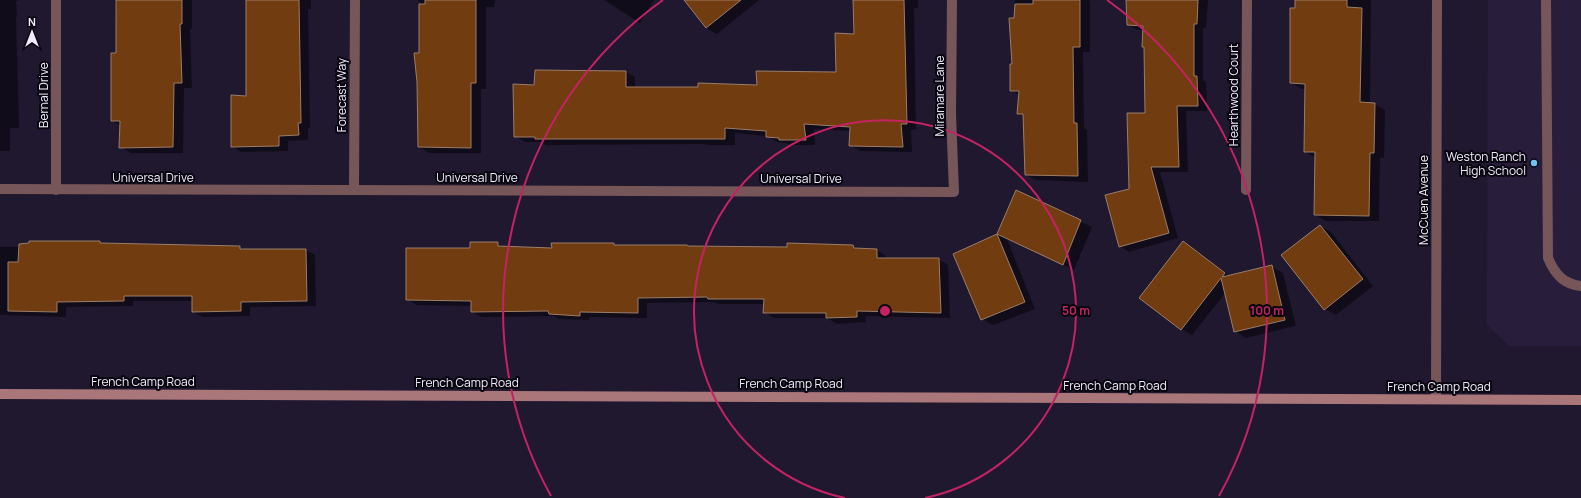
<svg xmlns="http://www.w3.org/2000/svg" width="1581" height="498" viewBox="0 0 1581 498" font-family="Manrope,sans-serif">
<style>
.built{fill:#281e3c}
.shadow{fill:#0007}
.building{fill:#723c11;stroke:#9a7d6a}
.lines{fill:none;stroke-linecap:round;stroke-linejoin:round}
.lane{stroke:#765658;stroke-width:10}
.street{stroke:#765658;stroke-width:10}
.secondary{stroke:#a9767a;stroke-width:10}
.ring{fill:none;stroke:#c42363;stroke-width:2}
.poi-dot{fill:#6fc2f4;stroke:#08060f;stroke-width:1.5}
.labels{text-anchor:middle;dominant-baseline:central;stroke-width:4;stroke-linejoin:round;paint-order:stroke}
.street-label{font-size:12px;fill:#f0ebfc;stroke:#08060f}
.poi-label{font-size:12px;fill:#f0ebfc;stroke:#08060f;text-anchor:end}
.centre{fill:#c42363;stroke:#08060f;stroke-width:2}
.ring-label{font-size:12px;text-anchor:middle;font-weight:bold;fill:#c42363;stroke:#08060f;stroke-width:4;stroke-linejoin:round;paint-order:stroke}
</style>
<rect width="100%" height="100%" fill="#20182f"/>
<polygon class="built" points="1488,0 1581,0 1581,346 1509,346 1487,325"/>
<g class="shadow">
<polygon points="0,0 19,0 16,1 17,17 16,17 19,128 10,128 10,151 0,151"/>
<polygon points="115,0 192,0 192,29 190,29 192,88 184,88 183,153 131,153 120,147 121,126 112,121 117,54"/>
<polygon points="247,0 311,0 311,9 308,9 310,128 308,128 308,140 288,141 288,151 241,152 232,146 247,97"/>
<polygon points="417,0 495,0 494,7 486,7 486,89 481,89 481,153 429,153 419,147 420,2"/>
<polygon points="604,0 654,0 640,23"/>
<polygon points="685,0 759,0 717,34 706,28"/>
<polygon points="854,0 918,0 918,8 914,8 916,129 911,130 912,152 860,151 850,145 851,131 814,129 815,145 790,145 785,143 777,142 767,136 735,133 735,145 708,145 704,144 546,145 541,142 525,142 515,136 535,86 626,72 635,77 635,88 758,86 837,73 855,35"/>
<polygon points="1015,0 1088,0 1090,1 1090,52 1083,52 1084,128 1087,130 1088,182 1036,180 1026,175 1024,116 1019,113 1020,95 1011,91"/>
<polygon points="1127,0 1208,0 1206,28 1203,28 1203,80 1206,82 1207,111 1186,111 1188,172 1160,172 1178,238 1129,252 1120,246 1146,114 1145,48 1143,30 1137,30 1128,25"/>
<polygon points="1296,0 1371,0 1370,104 1374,104 1385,110 1384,158 1380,158 1379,221 1326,221 1315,215 1316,158 1305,152 1306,89 1302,89 1291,83"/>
<polygon points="1017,191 1092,227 1074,270 1007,239 1035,309 993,325 982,319 955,255 998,235"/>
<polygon points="1320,226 1331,232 1373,286 1336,315 1325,309"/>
<polygon points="100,242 103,244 240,247 245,250 306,250 315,255 316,306 250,307 250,316 203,317 193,312 193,301 133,301 133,306 66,307 66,317 0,315 0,247 19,247"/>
<polygon points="497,243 504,247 553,249 552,244 614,244 618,246 788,248 853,246 860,250 877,250 886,256 886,259 938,259 948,265 950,318 866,316 866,322 837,324 827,318 774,318 764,312 765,304 718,304 714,302 647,303 647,318 589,317 589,320 559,319 554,316 482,317 472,312 472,306 417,305 407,299 471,249"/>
<polygon points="1183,243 1194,249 1230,276 1272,267 1283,273 1296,326 1246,338 1235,331 1226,292 1192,335 1181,329"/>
</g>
<g class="building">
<polygon points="116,0 182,0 182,24 180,24 182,83 174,83 173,147 119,148 120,121 111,121 111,53 116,53"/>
<polygon points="246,0 299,0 301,123 298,123 299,135 279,136 279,146 231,147 231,95 246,96"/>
<polygon points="425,0 476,0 476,83 471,83 471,148 418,147 417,82 414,53 419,53 419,4 425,4"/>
<polygon points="684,0 741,0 706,28"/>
<polygon points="853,0 904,0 907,124 901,124 903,147 849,146 850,127 804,124 806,140 779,140 779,138 766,137 766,131 725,128 725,139 535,139 535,137 514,137 513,84 534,85 535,70 626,71 626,87 698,87 698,83 757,85 756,71 836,72 835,33 854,34"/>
<polygon points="1033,0 1080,0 1080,47 1073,47 1074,123 1077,123 1078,176 1025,175 1023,114 1017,114 1019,91 1010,91 1010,64 1012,64 1009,18 1014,18 1015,4 1033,4"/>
<polygon points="1126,0 1198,0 1197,24 1194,24 1194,76 1197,76 1198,106 1177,106 1179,167 1151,167 1169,233 1119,247 1105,195 1129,189 1127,113 1145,113 1144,47 1142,47 1143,26 1127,25"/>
<polygon points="1295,0 1347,0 1347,7 1362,8 1360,102 1375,103 1374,153 1370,153 1369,216 1314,215 1315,152 1304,152 1305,84 1290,83 1290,8 1295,8"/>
<polygon points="1016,190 1081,220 1063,265 997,234 1025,302 981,320 953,254 997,234"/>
<polygon points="1320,225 1363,279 1324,310 1281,255"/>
<polygon points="29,241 100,241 100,243 240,246 240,249 306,249 307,301 241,302 241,311 192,312 192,296 124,296 124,301 57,302 57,312 8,311 8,262 18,262 19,244 29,243"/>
<polygon points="1183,241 1225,273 1222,277 1272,265 1285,320 1234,332 1221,278 1181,330 1139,298"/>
<polygon points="470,242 498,242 498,246 552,248 551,243 614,243 614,245 687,245 688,246 787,247 787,243 853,245 854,248 877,249 877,258 939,258 941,313 857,311 857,317 826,318 826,313 763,313 764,299 708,299 707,297 638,298 638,313 580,312 580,316 549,314 548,311 471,312 471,301 406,300 406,248 470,248"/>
</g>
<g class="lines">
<path class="lane" d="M1546 0 1548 258C1555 274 1563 284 1581 286"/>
<g class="street">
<polyline points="0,189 954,192 951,114 952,0"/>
<polyline points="56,190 56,0"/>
<polyline points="354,190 355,0"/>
<polyline points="1246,190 1247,0"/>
<polyline points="1436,399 1437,0"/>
</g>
<polyline class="secondary" points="0,394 1581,400"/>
</g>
<g class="ring">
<path d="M845 498A191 191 0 1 1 925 498"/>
<path d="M551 496A382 382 0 0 1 663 0M1107 0A382 382 0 0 1 1219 496"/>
</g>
<circle class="poi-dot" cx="1534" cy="163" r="4"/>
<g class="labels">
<g class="street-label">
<text transform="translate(43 95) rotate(-90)">Bernal Drive</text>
<text transform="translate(341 95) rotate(-90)">Forecast Way</text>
<text transform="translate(1233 95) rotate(-90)">Hearthwood Court</text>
<text transform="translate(939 96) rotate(-90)">Miramare Lane</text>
<text x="153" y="177">Universal Drive</text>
<text x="477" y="177">Universal Drive</text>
<text x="801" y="178">Universal Drive</text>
<text transform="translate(1423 200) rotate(-90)">McCuen Avenue</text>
<text x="143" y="381">French Camp Road</text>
<text x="467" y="382">French Camp Road</text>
<text x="791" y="383">French Camp Road</text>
<text x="1115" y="385">French Camp Road</text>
<text x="1439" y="386">French Camp Road</text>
</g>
<g class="poi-label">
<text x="1526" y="156">Weston Ranch<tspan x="1526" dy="14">High School</tspan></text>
</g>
</g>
<circle cx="885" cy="311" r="6" class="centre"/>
<g class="ring-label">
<text x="1076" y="315">50 m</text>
<text x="1267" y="315">100 m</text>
</g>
<g transform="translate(32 32)" stroke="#08060f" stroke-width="3" paint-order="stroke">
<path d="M0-3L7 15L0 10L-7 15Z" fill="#f0ebfc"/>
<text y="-6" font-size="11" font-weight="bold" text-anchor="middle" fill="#f0ebfc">N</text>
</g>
</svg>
